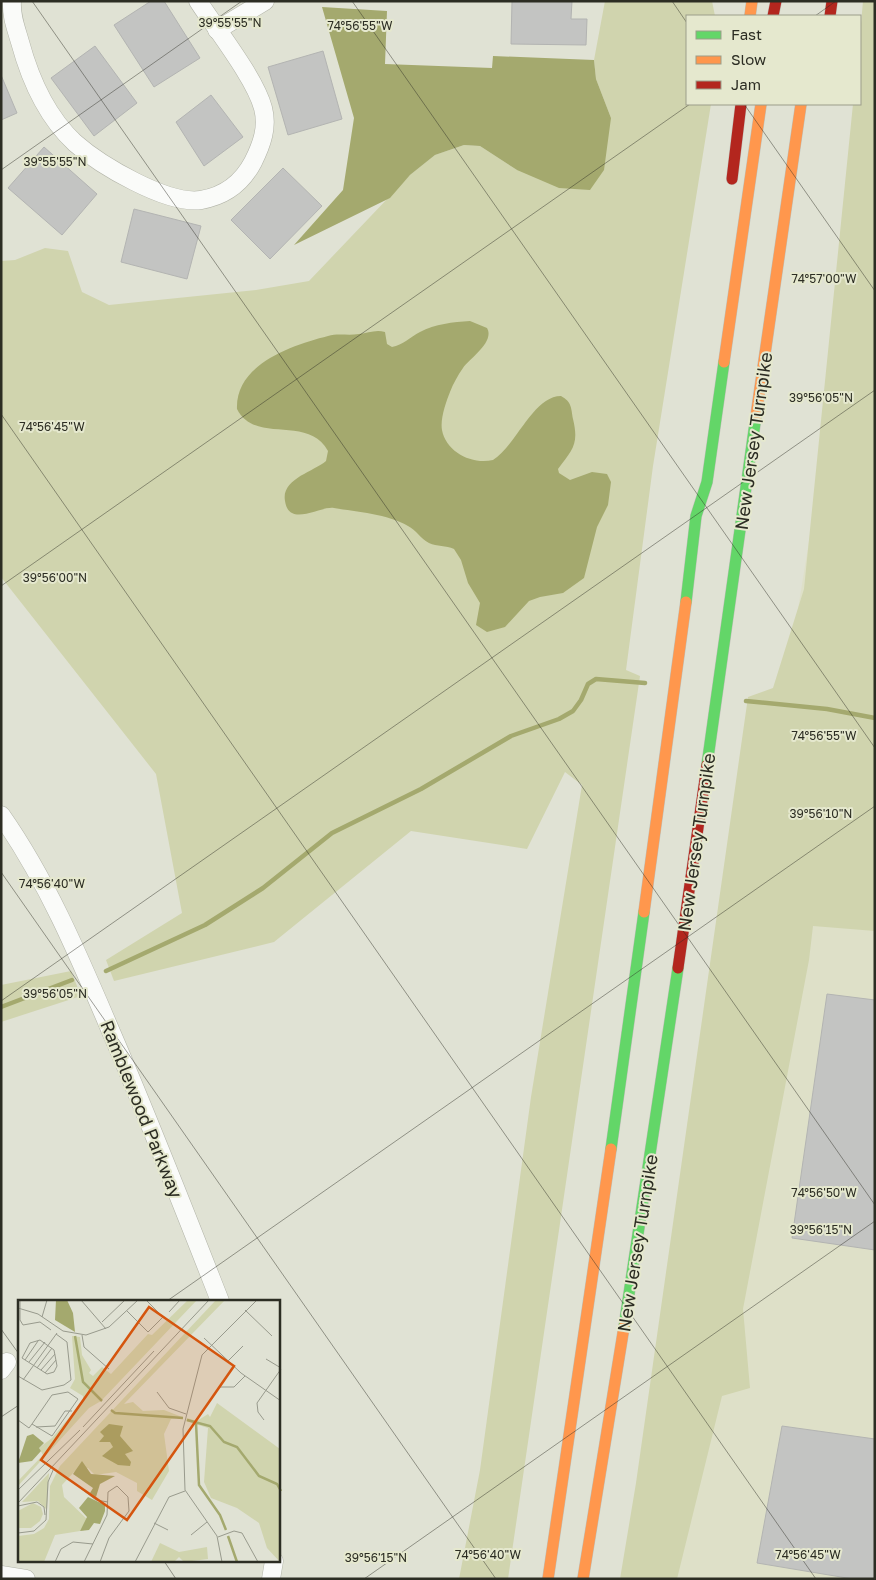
<svg xmlns="http://www.w3.org/2000/svg" width="876" height="1580" viewBox="0 0 876 1580" font-family="'Golos Text',sans-serif">
<style>
.built{fill:#dee0c8}
.green{fill:#d0d4ae}
.water{fill:#a4a96e}
.lines{fill:none;stroke-linecap:round;stroke-linejoin:round}
.stream{stroke:#a4a96e;stroke-width:4.5}
.building{fill:#c3c4c2;stroke:#b3b4b2}
.street-casing{stroke:#b1b3a7;stroke-width:19}
.fast-casing{stroke:#bebfb8;stroke-width:12}
.slow-casing{stroke:#bebfb8;stroke-width:12}
.jam-casing{stroke:#bebfb8;stroke-width:12}
.street{stroke:#fafbf9;stroke-width:18}
.fast{stroke:#63d668;stroke-width:11}
.slow{stroke:#ff974d;stroke-width:11}
.jam{stroke:#b3261e;stroke-width:11}
.ticks{fill:none;stroke:#2c2d23;stroke-width:1;stroke-opacity:0.45}
.labels{text-anchor:middle;dominant-baseline:central;stroke-width:4;stroke-linejoin:round;paint-order:stroke}
.street-label{font-size:18px;fill:#2c2d23;stroke:#e5e8ce}
.inset-river{fill:none;stroke:#a4a96e;stroke-width:2.5}
.inset-road{fill:none;stroke:#989a8d;stroke-width:1}
.view{fill:#d5550e;fill-opacity:0.15;stroke:#d5550e;stroke-width:2.5}
.inset-edge{fill:none;stroke:#2c2d23;stroke-width:2.5}
.ticks-label{font-size:12px;text-anchor:middle;fill:#2c2d23;stroke:#e5e8ce;stroke-width:4;stroke-linejoin:round;paint-order:stroke}
</style>
<rect width="100%" height="100%" fill="#e0e2d4"/>
<polygon class="built" points="875,134 875,1579 650,1579 739,973"/>
<g class="green">
<polygon points="605,1 712,1 715,16 687,16 687,104 711,104 653,466 626,670 640,676 508,1579 459,1579 480,1470 531,1097 582,785 565,772 527,849 411,831 274,942 114,981 106,960 182,913 156,774 1,577 1,261 15,260 45,248 68,251 82,292 109,305 256,290 309,281 410,175 435,155 464,145 480,146 517,170 611,118 596,79 594,60"/>
<polygon points="863,1 875,1 875,931 813,926 809,960 743,1309 750,1388 722,1396 677,1579 620,1579 636,1483 748,697 773,688 804,589 853,104 860,104 860,35"/>
<polygon points="71,971 81,996 1,1022 1,985"/>
</g>
<g class="water">
<polygon points="322,7 387,11 385,64 492,68 493,56 594,60 596,79 611,118 604,170 590,190 559,188 517,170 480,146 464,145 435,155 410,175 390,198 294,245 343,190 354,118"/>
<path d="M470 321 487 328C495 342 470 358 463 368 458 375 453 384 450 392 446 402 440 419 442 430 446 452 472 465 493 460 516 446 533 396 561 396 572 402 571 408 573 419 579 444 573 449 558 469L559 473 570 480 592 472 607 474 611 482 608 505 597 527 584 578 563 593 540 597 529 601 505 627 487 632 476 625 480 603 468 583 461 560 454 549C446 545 437 547 429 543 421 539 416 530 408 526 388 514 357 512 334 508 319 506 289 528 285 501 281 479 313 472 326 461L328 451C308 414 255 445 237 409 235 364 293 345 328 336 338 333 348 336 359 334 368 333 376 329 385 332L387 344 392 347C403 345 410 337 420 332 435 324 453 322 470 321Z"/>
</g>
<g class="lines">
<g class="stream">
<polyline points="746,701 827,709 875,718"/>
<polyline points="106,971 205,925 263,888 332,833 421,789 511,736 559,719 573,711 581,700 588,684 596,679 645,683"/>
<polyline points="1,1007 72,980"/>
</g>
</g>
<g class="building">
<polygon points="151,1 164,1 200,58 154,87 114,25"/>
<polygon points="512,1 572,1 571,19 587,19 586,45 511,44"/>
<polygon points="95,46 137,103 94,136 51,78"/>
<polygon points="323,51 342,119 288,135 268,67"/>
<polygon points="1,75 17,113 1,120"/>
<polygon points="211,95 243,137 204,166 176,122"/>
<polygon points="44,147 97,194 62,235 8,188"/>
<polygon points="283,168 322,206 270,259 231,220"/>
<polygon points="134,209 201,226 187,279 121,262"/>
<polygon points="827,994 875,1000 875,1250 792,1238"/>
<polygon points="782,1426 875,1439 875,1579 853,1579 757,1563"/>
</g>
<g class="lines">
<defs>
<g id="street">
<path d="M12 1C11 16 16 28 20 42 30 79 46 116 75 143 100 165 167 205 201 200 225 196 242 183 253 162 262 144 268 127 263 108 255 78 216 29 198 1"/>
<polyline points="217,30 265,1"/>
<path d="M1 815C48 882 80 959 112 1034 150 1122 185 1212 220 1301"/>
<polyline points="1,1370 7,1362"/>
<polyline points="1,1575 26,1579"/>
<polyline points="271,1579 274,1561"/>
</g>
<g id="fast">
<polyline points="686,602 696,516 707,482 724,362"/>
<polyline points="707,765 756,416"/>
<polyline points="611,1149 644,912"/>
<polyline points="624,1327 678,968"/>
</g>
<g id="slow">
<polyline points="750,16 752,1"/>
<polyline points="724,362 761,104"/>
<polyline points="756,416 801,104"/>
<polyline points="644,912 686,602"/>
<polyline points="548,1579 611,1149"/>
<polyline points="583,1579 624,1327"/>
</g>
<g id="jam">
<polyline points="773,16 776,1"/>
<polyline points="830,16 832,1"/>
<polyline points="732,179 741,104"/>
<polyline points="678,968 707,765"/>
</g>
</defs>
<use href="#street" class="street-casing"/>
<use href="#fast" class="fast-casing"/>
<use href="#slow" class="slow-casing"/>
<use href="#jam" class="jam-casing"/>
<use href="#street" class="street"/>
<use href="#fast" class="fast"/>
<use href="#slow" class="slow"/>
<use href="#jam" class="jam"/>
</g>
<path class="ticks" d="M32 1 875 1205M352 1 875 748M672 1 687 23M815 16 836 1M744 104 875 291M1 170 242 1M1 414 816 1579M1 586 690 104M1 872 496 1579M1 1001 875 390M167 1301 875 806M1 1329 19 1354M1 1417 19 1405M164 1561 176 1579M364 1579 875 1221"/>
<g class="labels">
<g class="street-label">
<text transform="translate(753 441) rotate(-82)">New Jersey Turnpike</text>
<text transform="translate(696 842) rotate(-82)">New Jersey Turnpike</text>
<text transform="translate(142 1109) rotate(68)">Ramblewood Parkway</text>
<text transform="translate(637 1243) rotate(-81)">New Jersey Turnpike</text>
</g>
</g>
<g transform="translate(18 1300)">
<rect width="262" height="262" fill="#e0e2d4"/>
<path d="M170 0H179L83 101 71 108 0 186V181L25 155 21 148 34 138 65 101V96L52 88 57 79 54 36 62 37 64 55 73 70 71 73 75 76 84 67 93 74 130 34 134 35ZM198 0H207L106 104 115 102 125 111 146 110 164 117 153 119 146 134 151 171 134 200 119 191V183L98 172 77 175 70 168 56 172 44 185 46 197 69 219 62 231 37 235 26 262H0V236L16 234 26 228 31 219 32 186 42 166ZM199 103 262 149V262L249 248 241 223 219 208 193 198 186 182 190 128 168 121 169 118 179 121 190 114 192 117ZM31 173 29 210 20 201 4 202ZM15 203 23 207 25 214 22 221 13 228H0V211ZM142 243 161 252 189 247 190 259 166 262 161 257 156 262H133Z" fill="#d0d4ae"/>
<path d="M38 0H49L55 13 57 32 37 20ZM91 124 105 126 102 136 115 151 107 154 113 162 112 166 100 165 84 156 95 147 92 142H81L86 136 82 132ZM15 134 26 143 21 148 23 151 14 161 0 163 9 136ZM64 161 73 174 97 176 82 184 78 197 72 193 75 188 55 174ZM70 197 87 205V211L82 224 76 223 71 230 62 231 69 217 61 208Z" fill="#a4a96e"/>
<path class="inset-river" d="M57 36 65 82 84 101M93 110 97 113 165 118M169 120 192 126 206 142 219 147 241 176 259 184 263 191M178 123 181 185 202 215 208 230M210 236 219 262"/>
<path class="inset-road" d="M63 0 88 29M0 8 20 14 45 31 68 35 91 27 120 0M227 10 254 36M109 11 130 32 145 17 128 0M151 12 162 0M24 17 29 0M2 20 5 25 22 22 33 30M2 20V0M84 22 107 0M64 35 66 47 91 69M186 38 223 73 263 101M22 40 36 50 39 66 36 72 29 74 4 58 12 43ZM248 59 263 68M7 60 20 41M210 61 225 46M11 62 27 42M19 68 34 48M23 70 37 54M27 73 38 60M0 76 24 90 46 85 53 80 49 42 38 34M5 80 39 33M201 87H216L227 76M139 92 151 108 168 114M0 120 11 128 14 124 34 95 50 92 60 99 34 136 14 124M246 120 240 112 239 103 263 69M18 127 37 126 47 111H54M65 127 136 51M61 187 78 200 90 202M0 190 62 130M151 197 167 191M0 203 191 0M0 206 19 202 26 207 27 215M136 223 150 230M0 233 16 231 28 220 30 182 36 168M173 235 189 222M200 237 216 231 224 233 240 262M37 262 43 249 55 242 75 244M66 262 89 215 90 192 99 186 110 197 111 211 91 238 82 262M117 262 151 197M204 262 199 236 167 190 165 129 184 55 239 0"/>
<path class="view" d="M131 7 216 66 109 220 23 160Z"/>
<rect width="262" height="262" class="inset-edge"/>
</g>
<g class="ticks-label">
<text x="230" y="27">39°55'55"N</text>
<text x="360" y="30">74°56'55"W</text>
<text x="55" y="166">39°55'55"N</text>
<text x="824" y="283">74°57'00"W</text>
<text x="821" y="402">39°56'05"N</text>
<text x="52" y="431">74°56'45"W</text>
<text x="55" y="582">39°56'00"N</text>
<text x="824" y="740">74°56'55"W</text>
<text x="821" y="818">39°56'10"N</text>
<text x="52" y="888">74°56'40"W</text>
<text x="55" y="998">39°56'05"N</text>
<text x="824" y="1197">74°56'50"W</text>
<text x="821" y="1234">39°56'15"N</text>
<text x="488" y="1559">74°56'40"W</text>
<text x="808" y="1559">74°56'45"W</text>
<text x="376" y="1562">39°56'15"N</text>
</g>
<rect width="876" height="1580" fill="none" stroke="#2c2d23" stroke-width="5"/>
<rect x="686" y="15" width="175" height="90" fill="#e5e8ce" stroke="#9b9d8a"/>
<rect x="696" y="31" width="25" height="8" fill="#63d668" stroke="#9b9d8a"/>
<text x="731" y="40" font-size="15" fill="#2c2d23">Fast</text>
<rect x="696" y="56" width="25" height="8" fill="#ff974d" stroke="#9b9d8a"/>
<text x="731" y="65" font-size="15" fill="#2c2d23">Slow</text>
<rect x="696" y="81" width="25" height="8" fill="#b3261e" stroke="#9b9d8a"/>
<text x="731" y="90" font-size="15" fill="#2c2d23">Jam</text>
</svg>
